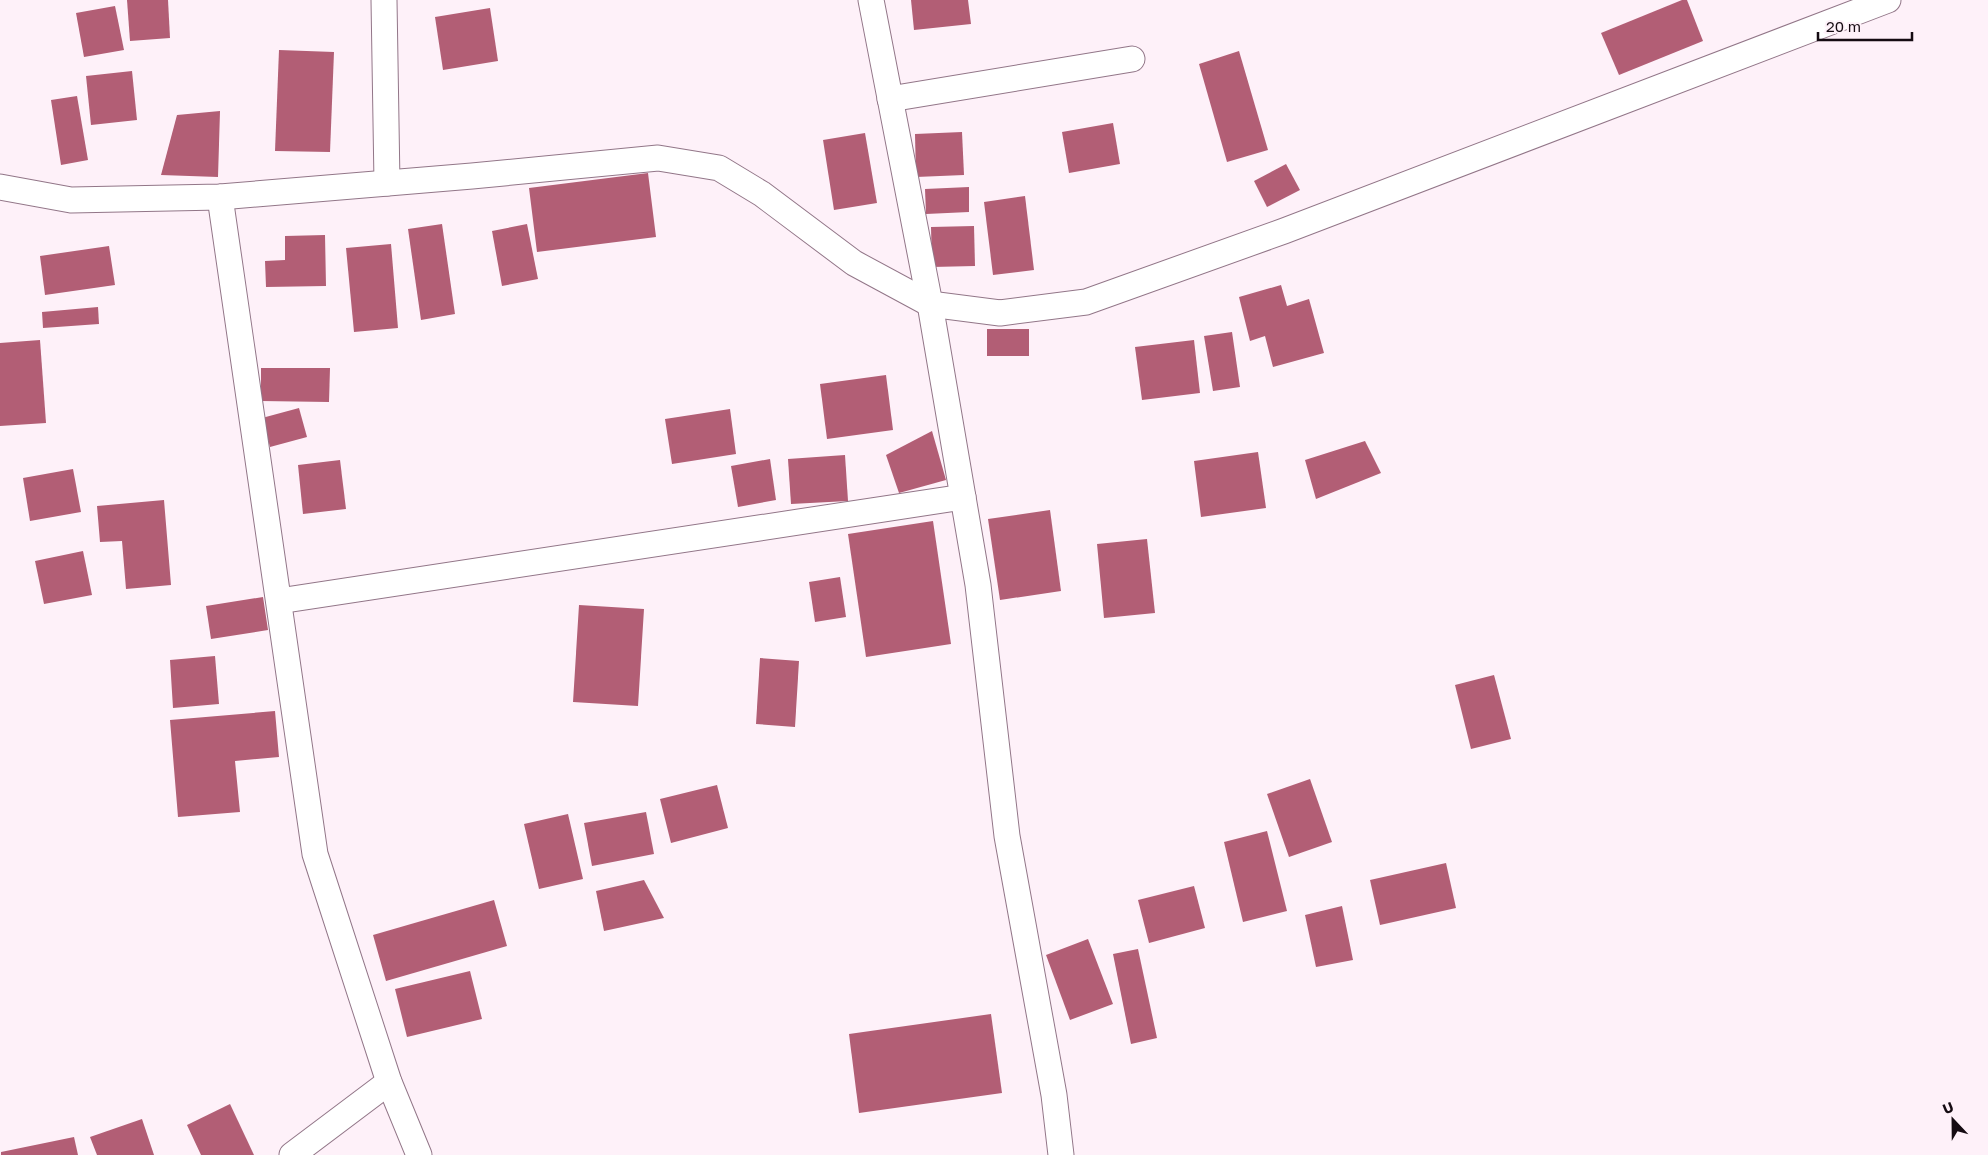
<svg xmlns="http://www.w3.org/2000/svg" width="1988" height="1155" viewBox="0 0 1988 1155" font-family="'Golos Text',sans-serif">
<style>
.building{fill:#b25e75}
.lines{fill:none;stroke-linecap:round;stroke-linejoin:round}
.street-casing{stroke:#927688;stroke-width:27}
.street{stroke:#fff;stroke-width:25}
</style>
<rect width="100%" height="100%" fill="#fef1f9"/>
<g class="building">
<polygon points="127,0 168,0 170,38 130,41"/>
<polygon points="911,0 968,0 971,24 914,30"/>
<polygon points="1682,0 1687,0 1703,41 1619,75 1601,33"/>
<polygon points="115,6 124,50 84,57 76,13"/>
<polygon points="490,8 498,61 443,70 435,17"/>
<polygon points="279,50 334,52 330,152 275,151"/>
<polygon points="1239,51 1268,150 1227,162 1199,64"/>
<polygon points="132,71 137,120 91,125 86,76"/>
<polygon points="77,96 88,160 61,165 51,100"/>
<polygon points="220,111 218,177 161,175 177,115"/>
<polygon points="1113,123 1120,164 1069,173 1062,132"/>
<polygon points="962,132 964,175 916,177 915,134"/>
<polygon points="865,133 877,203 834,210 823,140"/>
<polygon points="1286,164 1300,190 1267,207 1254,181"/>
<polygon points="648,173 656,237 537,252 529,188"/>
<polygon points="969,187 969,212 926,214 925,189"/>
<polygon points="1025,196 1034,270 993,275 984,202"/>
<polygon points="442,224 455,314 421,320 408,229"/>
<polygon points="527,224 538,279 502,286 492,231"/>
<polygon points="974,226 975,266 932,267 931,227"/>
<polygon points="325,235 326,286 266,287 265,261 285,260 285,236"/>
<polygon points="391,244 398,328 354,332 346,248"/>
<polygon points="109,246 115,285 45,295 40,256"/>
<polygon points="1281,285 1287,306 1309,299 1324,353 1273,367 1265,336 1250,341 1239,297"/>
<polygon points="98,307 99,324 43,328 42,312"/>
<rect x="987" y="329" width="42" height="27"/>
<polygon points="1232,332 1240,387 1213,391 1204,336"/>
<polygon points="40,340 46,423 0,426 0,343"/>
<polygon points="1194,340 1200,393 1142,400 1135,347"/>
<polygon points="261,368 330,368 329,402 261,401"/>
<polygon points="886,375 893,430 827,439 820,384"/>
<polygon points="299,408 307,437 270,447 262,418"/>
<polygon points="730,409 736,454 672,464 665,419"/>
<polygon points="932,431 946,480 899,493 886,455"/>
<polygon points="1365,441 1381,473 1316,499 1305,460"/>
<polygon points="1258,452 1266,508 1201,517 1194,461"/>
<polygon points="845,455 848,501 791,504 788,459"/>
<polygon points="770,459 776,500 738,507 731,466"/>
<polygon points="340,460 346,509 303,514 298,465"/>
<polygon points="73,469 81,512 30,521 23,478"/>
<polygon points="164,500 171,585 126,589 122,541 100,542 97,506"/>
<polygon points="1050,510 1061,591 1000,600 988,519"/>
<polygon points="933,521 951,644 866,657 848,534"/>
<polygon points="1147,539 1155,613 1104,618 1097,544"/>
<polygon points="83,551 92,595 44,604 35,561"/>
<polygon points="840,577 846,617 815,622 809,582"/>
<polygon points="263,597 268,630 211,639 206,606"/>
<polygon points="579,605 644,609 638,706 573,702"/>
<polygon points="215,656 219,704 173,708 170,660"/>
<polygon points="760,658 799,661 795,727 756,724"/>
<polygon points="1494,675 1511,739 1471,749 1455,685"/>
<polygon points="275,711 279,757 235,761 240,812 178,817 170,720"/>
<polygon points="1310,779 1332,842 1289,857 1267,794"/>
<polygon points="717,785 728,828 671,843 660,799"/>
<polygon points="646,812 654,854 592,866 584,823"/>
<polygon points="568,814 583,879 539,889 524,824"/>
<polygon points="1267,831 1287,911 1243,922 1224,842"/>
<polygon points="1446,863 1456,908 1380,925 1370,880"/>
<polygon points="644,880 664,918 604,931 596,891"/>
<polygon points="1194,886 1205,928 1149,943 1138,900"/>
<polygon points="494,900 507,946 386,981 373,935"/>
<polygon points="1342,906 1353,960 1316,967 1305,915"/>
<polygon points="1088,939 1113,1004 1070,1020 1046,955"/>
<polygon points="1138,949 1157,1038 1131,1044 1113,954"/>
<polygon points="470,971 482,1019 407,1037 395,989"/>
<polygon points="991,1014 1002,1093 859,1113 849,1034"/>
<polygon points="230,1104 254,1155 201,1155 187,1125"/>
<polygon points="142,1119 154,1155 97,1155 90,1137"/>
<polygon points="74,1137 78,1155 1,1155 1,1152"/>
</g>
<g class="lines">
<defs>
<g id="street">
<polyline points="384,0 387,183"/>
<polyline points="871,0 930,304 978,585 1007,836 1054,1095 1061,1155"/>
<polyline points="890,99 1132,59"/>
<polyline points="0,187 71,200 220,197 472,176 658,158 719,168 762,194 854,263 930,304 1000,313 1086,302 1284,231 1888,0"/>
<polyline points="220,197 315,854 389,1082 419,1155"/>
<polyline points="279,601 963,497"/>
<polyline points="292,1155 389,1082"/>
</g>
</defs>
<use href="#street" class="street-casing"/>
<use href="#street" class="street"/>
</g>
<g transform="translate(1953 1120) rotate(338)" stroke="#fef1f9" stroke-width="4" paint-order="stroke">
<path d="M0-4L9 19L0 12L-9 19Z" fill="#150b12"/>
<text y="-8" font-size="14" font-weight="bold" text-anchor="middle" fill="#150b12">U</text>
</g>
<path d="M1818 32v8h94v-8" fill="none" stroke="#150b12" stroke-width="2.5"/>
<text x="1826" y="32" font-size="15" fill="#150b12" stroke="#fef1f9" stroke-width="4" paint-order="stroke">20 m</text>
</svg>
